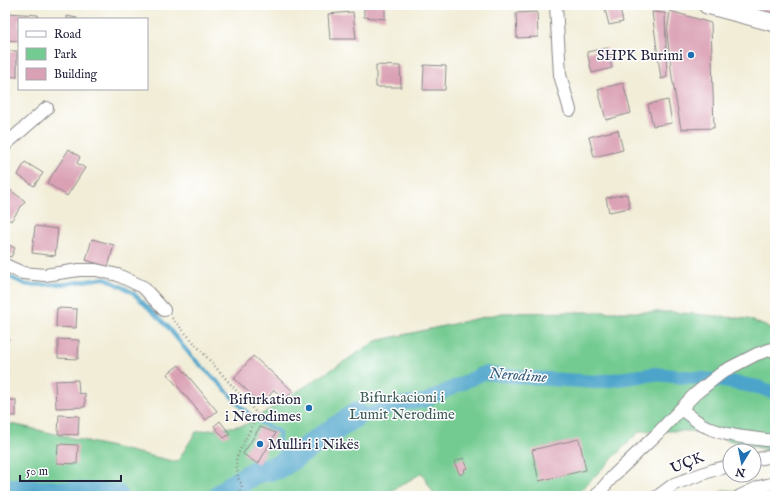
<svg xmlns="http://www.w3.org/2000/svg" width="780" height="501" viewBox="0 0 780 501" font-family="'IM FELL English',serif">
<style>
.green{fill:#73cb91;stroke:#4a7666}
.forest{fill:#5eaf7b;stroke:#40685b}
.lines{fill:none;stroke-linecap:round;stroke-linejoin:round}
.stream{stroke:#4ea4ca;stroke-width:4}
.canal{stroke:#4ea4ca;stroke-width:14}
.river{stroke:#4ea4ca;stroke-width:24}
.building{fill:#daa0b4}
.street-casing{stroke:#8a8889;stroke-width:14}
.secondary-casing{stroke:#8a8889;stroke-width:19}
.path{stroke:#8a8889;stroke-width:2.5;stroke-dasharray:1 3;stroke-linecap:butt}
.street{stroke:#fff;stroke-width:12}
.secondary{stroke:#fff;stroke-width:17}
.poi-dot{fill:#1f6fb2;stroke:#fff;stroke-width:1.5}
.labels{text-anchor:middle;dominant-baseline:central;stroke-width:3;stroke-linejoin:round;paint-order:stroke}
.poi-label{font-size:15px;fill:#22223b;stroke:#fff;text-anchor:end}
.park-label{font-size:15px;fill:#3e5d59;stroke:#fff}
.street-label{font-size:15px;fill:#22223b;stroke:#fff}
.water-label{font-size:16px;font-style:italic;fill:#365c7b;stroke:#fff}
</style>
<rect width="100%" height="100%" fill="#fff"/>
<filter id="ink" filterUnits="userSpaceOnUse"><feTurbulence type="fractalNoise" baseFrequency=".025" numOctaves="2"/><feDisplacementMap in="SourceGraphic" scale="8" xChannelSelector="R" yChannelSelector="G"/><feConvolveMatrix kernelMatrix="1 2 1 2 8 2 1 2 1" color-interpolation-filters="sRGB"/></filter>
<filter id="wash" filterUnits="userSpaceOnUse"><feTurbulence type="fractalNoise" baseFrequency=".012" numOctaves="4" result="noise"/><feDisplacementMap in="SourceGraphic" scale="16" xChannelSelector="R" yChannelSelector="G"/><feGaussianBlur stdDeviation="0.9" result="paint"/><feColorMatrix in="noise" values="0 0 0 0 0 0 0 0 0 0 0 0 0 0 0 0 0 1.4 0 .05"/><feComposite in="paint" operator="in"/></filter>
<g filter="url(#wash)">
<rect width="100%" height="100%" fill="#f1edd7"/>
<polygon class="green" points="590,312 672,312 748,319 775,330 775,455 763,449 691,431 640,431 575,496 435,496 422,473 382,496 5,496 5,423 12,424 177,462 196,432 245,425 376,341 502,313"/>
<polygon class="forest" points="723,490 775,493 775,496 716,496"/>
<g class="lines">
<polyline class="stream" points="5,275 27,285 65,284 105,278 132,292 166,325 191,356 223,387 242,408 261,423 279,432 280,449 288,450 318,428 357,414"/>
<polyline class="canal" points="357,414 367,415 399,404 424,401 484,373 532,378 597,382 655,374 723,381 758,387 775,393"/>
<g class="river">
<polyline points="5,490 116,496"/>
<polyline points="220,496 231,487 255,472 279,467 357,414"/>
</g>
</g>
<g id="blocks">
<g class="building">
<polygon points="364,5 385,5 385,19 364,17"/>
<polygon points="604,5 619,5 623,22 609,25"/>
<polygon points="762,5 775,5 775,16 760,14"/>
<polygon points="670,11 711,23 714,128 681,129 672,77 667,33"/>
<polygon points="353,12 356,39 330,39 328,14"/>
<polygon points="537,12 538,37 517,38 516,13"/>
<polygon points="652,12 665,13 667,77 661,79"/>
<polygon points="7,13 38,15 37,19 19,19 19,41 5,40"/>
<polygon points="67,16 77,18 77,19 67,19"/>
<polygon points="607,48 612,68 592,73 587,52"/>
<polygon points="5,51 17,51 17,77 5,76"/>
<polygon points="376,65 400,66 401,87 376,87"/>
<polygon points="424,65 446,66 445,90 423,90"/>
<polygon points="623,83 631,113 606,120 598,89"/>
<polygon points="668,100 672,123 653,126 648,104"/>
<polygon points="618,130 623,150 594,157 589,137"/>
<polygon points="69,149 80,157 77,163 85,168 67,196 47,183"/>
<polygon points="25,162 43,173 34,186 18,175"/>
<polygon points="5,186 25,201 11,221 5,217"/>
<polygon points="627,194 630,208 609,212 606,198"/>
<polygon points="35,226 58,229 55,256 32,253"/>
<polygon points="92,239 114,245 108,267 86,260"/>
<polygon points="5,243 15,248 11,257 5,255"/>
<polygon points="57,308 77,309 76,328 56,327"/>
<polygon points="5,331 7,331 9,340 5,341"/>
<polygon points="58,339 79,340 78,359 58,358"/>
<polygon points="253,356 293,391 285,399 274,390 262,405 234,378"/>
<polygon points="5,365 7,365 8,374 5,374"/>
<polygon points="179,365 217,411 206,420 167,374"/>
<polygon points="78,380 79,394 85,393 85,407 56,408 55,381"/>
<rect x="5" y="400" width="11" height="16"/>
<polygon points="59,415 79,416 78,435 58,434"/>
<polygon points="220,421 230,434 224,438 214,426"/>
<polygon points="260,427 276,433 258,464 243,454"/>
<polygon points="579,439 586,470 539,481 532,450"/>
<polygon points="58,444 78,445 77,464 57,463"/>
<polygon points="463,458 468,468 464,469 465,472 460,475 454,462"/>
</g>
</g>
</g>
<g filter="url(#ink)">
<use href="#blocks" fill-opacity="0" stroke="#8a8889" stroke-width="1"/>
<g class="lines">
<defs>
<g id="street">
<polyline points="556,5 560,75 570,110"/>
<polyline points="5,145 47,108"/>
<polyline points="5,265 23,273 45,275 79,270 96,270 118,275 143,287 164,310"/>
<path d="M681 409C688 414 699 424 707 427 728 437 752 438 775 441"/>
<polyline points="754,460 775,455"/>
<polyline points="596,496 614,475 657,434 695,394 724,371 757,354 775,348"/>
<polyline points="658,496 674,484 713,470 730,466"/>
<polyline points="740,496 759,487 775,483"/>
</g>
<polyline id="secondary" points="707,5 775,23"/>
</defs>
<use href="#street" class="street-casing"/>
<use href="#secondary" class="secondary-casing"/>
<polyline class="path" points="172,318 259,416 254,422 236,458 238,478 242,485 240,492 236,496"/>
<use href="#street" class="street"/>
<use href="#secondary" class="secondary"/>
</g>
</g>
<g class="poi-dot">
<circle cx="691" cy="55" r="4"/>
<circle cx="309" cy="408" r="4"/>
<circle cx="260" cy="444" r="4"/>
</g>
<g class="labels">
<g class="poi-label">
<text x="683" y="55">SHPK Burimi</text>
<text x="301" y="399">Bifurkation<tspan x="301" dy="17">i Nerodimes</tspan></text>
<text x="268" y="444" text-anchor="start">Mulliri i Nikës</text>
</g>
<g class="park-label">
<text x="402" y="397">Bifurkacioni i<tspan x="402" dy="17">Lumit Nerodime</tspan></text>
</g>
<g class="street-label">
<text transform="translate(687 463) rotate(-22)">UÇK</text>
</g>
<g class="water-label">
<text transform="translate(518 376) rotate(4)">Nerodime</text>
</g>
</g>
<rect width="780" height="501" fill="none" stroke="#fff" stroke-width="20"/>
<rect x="18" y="18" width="130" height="72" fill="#ffffff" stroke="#a7a7b1"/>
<rect x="26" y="31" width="20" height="6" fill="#ffffff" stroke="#a7a7b1"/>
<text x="54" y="38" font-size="12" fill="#22223b">Road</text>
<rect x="26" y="48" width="20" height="12" fill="#73cb91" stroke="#a7a7b1"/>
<text x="54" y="58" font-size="12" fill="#22223b">Park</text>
<rect x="26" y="68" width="20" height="12" fill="#daa0b4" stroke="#a7a7b1"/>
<text x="54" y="78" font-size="12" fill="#22223b">Building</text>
<g transform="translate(742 463) rotate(190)"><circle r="19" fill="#ffffff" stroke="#a7a7b1"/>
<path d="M0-3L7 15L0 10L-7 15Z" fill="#1f6fb2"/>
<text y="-6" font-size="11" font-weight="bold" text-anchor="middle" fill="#22223b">N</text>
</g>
<path d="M20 475v6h101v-6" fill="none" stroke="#22223b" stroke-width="2"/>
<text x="26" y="475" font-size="12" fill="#22223b" stroke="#ffffff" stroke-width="3" paint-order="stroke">50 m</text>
</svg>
